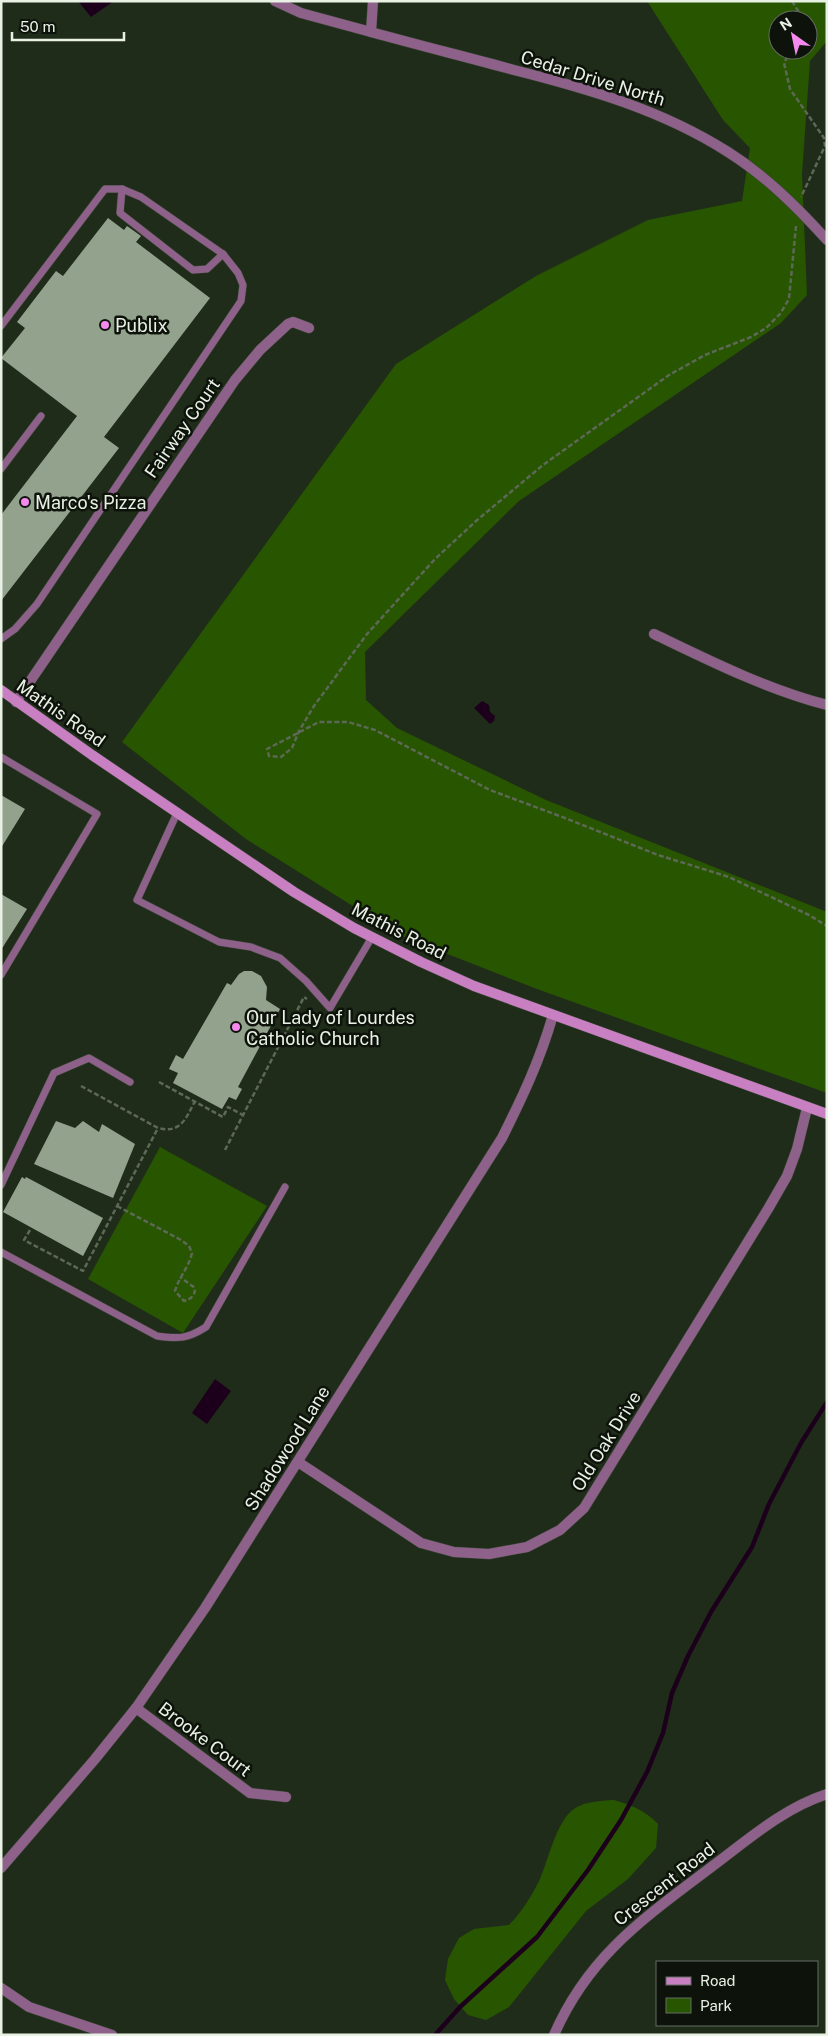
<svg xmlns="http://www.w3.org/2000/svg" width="828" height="2036" viewBox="0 0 828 2036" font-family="'Public Sans',sans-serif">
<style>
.green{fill:#285600;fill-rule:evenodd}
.water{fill:#1c001b}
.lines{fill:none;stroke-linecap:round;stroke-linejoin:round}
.stream{stroke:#1c001b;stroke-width:4.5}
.building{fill:#93a28c}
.lane-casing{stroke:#3c4836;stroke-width:8}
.street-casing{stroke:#3c4836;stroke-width:11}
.secondary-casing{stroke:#3c4836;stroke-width:11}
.path{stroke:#5d6857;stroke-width:2.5;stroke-dasharray:5 2.5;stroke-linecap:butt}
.lane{stroke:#8e618b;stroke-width:7}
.street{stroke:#8e618b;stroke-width:10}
.secondary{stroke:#c980c3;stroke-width:10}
.poi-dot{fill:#f589ee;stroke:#0d130b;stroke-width:2}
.labels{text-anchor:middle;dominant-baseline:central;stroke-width:5;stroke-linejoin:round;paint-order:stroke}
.street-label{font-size:18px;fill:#e9f1e5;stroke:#0d130b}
.poi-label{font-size:18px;fill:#e9f1e5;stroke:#0d130b;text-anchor:start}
</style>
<rect width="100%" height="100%" fill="#202c1a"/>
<g class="green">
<path d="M647 1H827V41L810 61 802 174 807 295 781 323 519 501 365 652 366 700 397 728 546 800 827 912V1093L537 989 399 935 246 839 122 742 396 364 536 276 648 220 742 201 750 148 723 120ZM778 20H808V50H778Z"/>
<polygon points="160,1147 267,1206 183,1333 88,1279"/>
<path d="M614 1800C631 1805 646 1811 658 1824L656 1848 628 1879 586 1911 509 2007 486 2020 468 2015 454 1999 445 1980 448 1959 459 1938 474 1929 509 1925C521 1913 531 1897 539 1881 548 1862 556 1821 574 1809 586 1801 600 1801 614 1800Z"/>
</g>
<g class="water">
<polygon points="78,1 114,1 91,17"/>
<polygon points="482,701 489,705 490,712 495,716 494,721 490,724 474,708"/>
<polygon points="215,1379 231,1391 207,1424 192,1413"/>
</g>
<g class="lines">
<polyline class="stream" points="435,2035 460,2007 537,1937 588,1870 621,1820 647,1772 663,1733 672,1693 688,1656 711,1612 752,1547 769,1504 801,1443 827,1402"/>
</g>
<g class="building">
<polygon points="108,218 124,230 127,226 141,236 136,242 210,298 104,437 119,448 1,601 1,515 77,416 1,358 25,328 17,322 56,271 63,276"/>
<polygon points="1,795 25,809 1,848"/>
<polygon points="1,894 27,909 1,950"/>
<polygon points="244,971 252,971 261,976 267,987 266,1000 280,1009 238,1087 242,1089 236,1100 229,1097 222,1109 173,1083 178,1073 169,1069 176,1055 183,1059 227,983 231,985 239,974"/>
<polygon points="56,1121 75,1128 83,1121 99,1132 102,1124 135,1144 113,1198 34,1164"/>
<polygon points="22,1177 25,1179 26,1177 103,1218 83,1256 3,1212"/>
</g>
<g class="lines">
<defs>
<g id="lane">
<polyline points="122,189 120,213 193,270 207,269 223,254"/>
<polyline points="1,326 105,189 122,189 141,197 223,254 238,273 243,285 241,301 37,604 15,629 1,639"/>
<polyline points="1,469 41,416"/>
<polyline points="1,757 97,814 1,975"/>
<polyline points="177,813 137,900 219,942 251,947 280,958 306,981 330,1008 372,937"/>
<polyline points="1,1185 54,1073 89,1058 130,1082"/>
<path d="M1 1252 157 1336C179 1339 187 1339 206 1327L285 1187"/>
</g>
<g id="street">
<polyline points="275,1 301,13 371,32 373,1"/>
<path d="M371 32C418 45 466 57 514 70 589 89 662 110 728 152 766 176 797 207 827 240"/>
<path d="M654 634C710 661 766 689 827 705"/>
<polyline points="16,702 235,380 260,350 288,324 293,322 309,328"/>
<polyline points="298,1462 421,1543 454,1552 489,1554 527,1547 560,1530 584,1508 768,1209 787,1176 797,1149 807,1108"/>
<polyline points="136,1708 250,1793 286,1797"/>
<path d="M1 1868 95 1759 136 1708 205 1608 502 1138C523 1096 540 1060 553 1015"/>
<polyline points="1,1988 29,2007 112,2035"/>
<path d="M554 2035C589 1954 647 1916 714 1865 750 1838 784 1808 827 1794"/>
</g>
<polyline id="secondary" points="1,690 92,755 294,892 354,928 421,962 474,986 827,1114"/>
</defs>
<use href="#lane" class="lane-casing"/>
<use href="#street" class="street-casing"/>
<use href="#secondary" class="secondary-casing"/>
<g class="path">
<polyline points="792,1 800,14 800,20"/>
<polyline points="791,50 784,63 790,89 824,138 825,146 801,197"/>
<polyline points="796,226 789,299 780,314 766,328 751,337 705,355 669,375 543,465 476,521 435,559 367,634 314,706 299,731 292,748 281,757 269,756 267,749 319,722 348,722 375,730 490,790 565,818 658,855 729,877 809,915 827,926"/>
<polyline points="159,1082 223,1117 228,1107 243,1115"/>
<path d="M81 1086 158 1128C181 1134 186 1118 195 1101"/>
<polyline points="225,1150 304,997 307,999"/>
<path d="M117 1206 181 1240 189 1246 192 1253C189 1267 179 1277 175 1291L184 1301C191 1299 195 1296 195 1288L180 1277"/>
<polyline points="30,1230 24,1240 83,1271 158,1128"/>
</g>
<use href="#lane" class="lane"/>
<use href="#street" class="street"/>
<use href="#secondary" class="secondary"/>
</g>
<g class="poi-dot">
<circle cx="105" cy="325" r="5"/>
<circle cx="25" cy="502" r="5"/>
<circle cx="236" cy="1027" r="5"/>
</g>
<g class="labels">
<g class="street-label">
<text transform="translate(593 78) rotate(17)">Cedar Drive North</text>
<text transform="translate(182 428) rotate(-55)">Fairway Court</text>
<text transform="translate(61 713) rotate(35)">Mathis Road</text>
<text transform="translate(399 931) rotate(27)">Mathis Road</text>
<text transform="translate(606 1441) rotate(-58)">Old Oak Drive</text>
<text transform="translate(287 1448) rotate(-58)">Shadowood Lane</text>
<text transform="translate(205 1739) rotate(37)">Brooke Court</text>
<text transform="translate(664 1884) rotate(-38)">Crescent Road</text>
</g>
<g class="poi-label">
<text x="115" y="325">Publix</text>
<text x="35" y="502">Marco's Pizza</text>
<text x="246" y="1017">Our Lady of Lourdes<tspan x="246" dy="21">Catholic Church</tspan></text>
</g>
</g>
<rect width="828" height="2036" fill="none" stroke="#e9f1e5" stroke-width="5"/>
<rect x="656" y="1961" width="162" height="65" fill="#0d130b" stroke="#656c62"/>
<rect x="666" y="1977" width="25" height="8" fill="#c980c3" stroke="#656c62"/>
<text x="700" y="1986" font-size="15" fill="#e9f1e5">Road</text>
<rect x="666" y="1998" width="25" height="15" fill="#285600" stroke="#656c62"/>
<text x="700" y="2011" font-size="15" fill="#e9f1e5">Park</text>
<g transform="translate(793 35) rotate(327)"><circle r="24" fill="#0d130b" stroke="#656c62"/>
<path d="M0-4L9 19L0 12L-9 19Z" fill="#f589ee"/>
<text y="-8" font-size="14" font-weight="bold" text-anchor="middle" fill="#e9f1e5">N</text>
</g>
<path d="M12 32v8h112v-8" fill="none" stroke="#e9f1e5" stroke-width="2.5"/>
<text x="20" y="32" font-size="15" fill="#e9f1e5" stroke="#0d130b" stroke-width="4" paint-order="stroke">50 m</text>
</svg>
